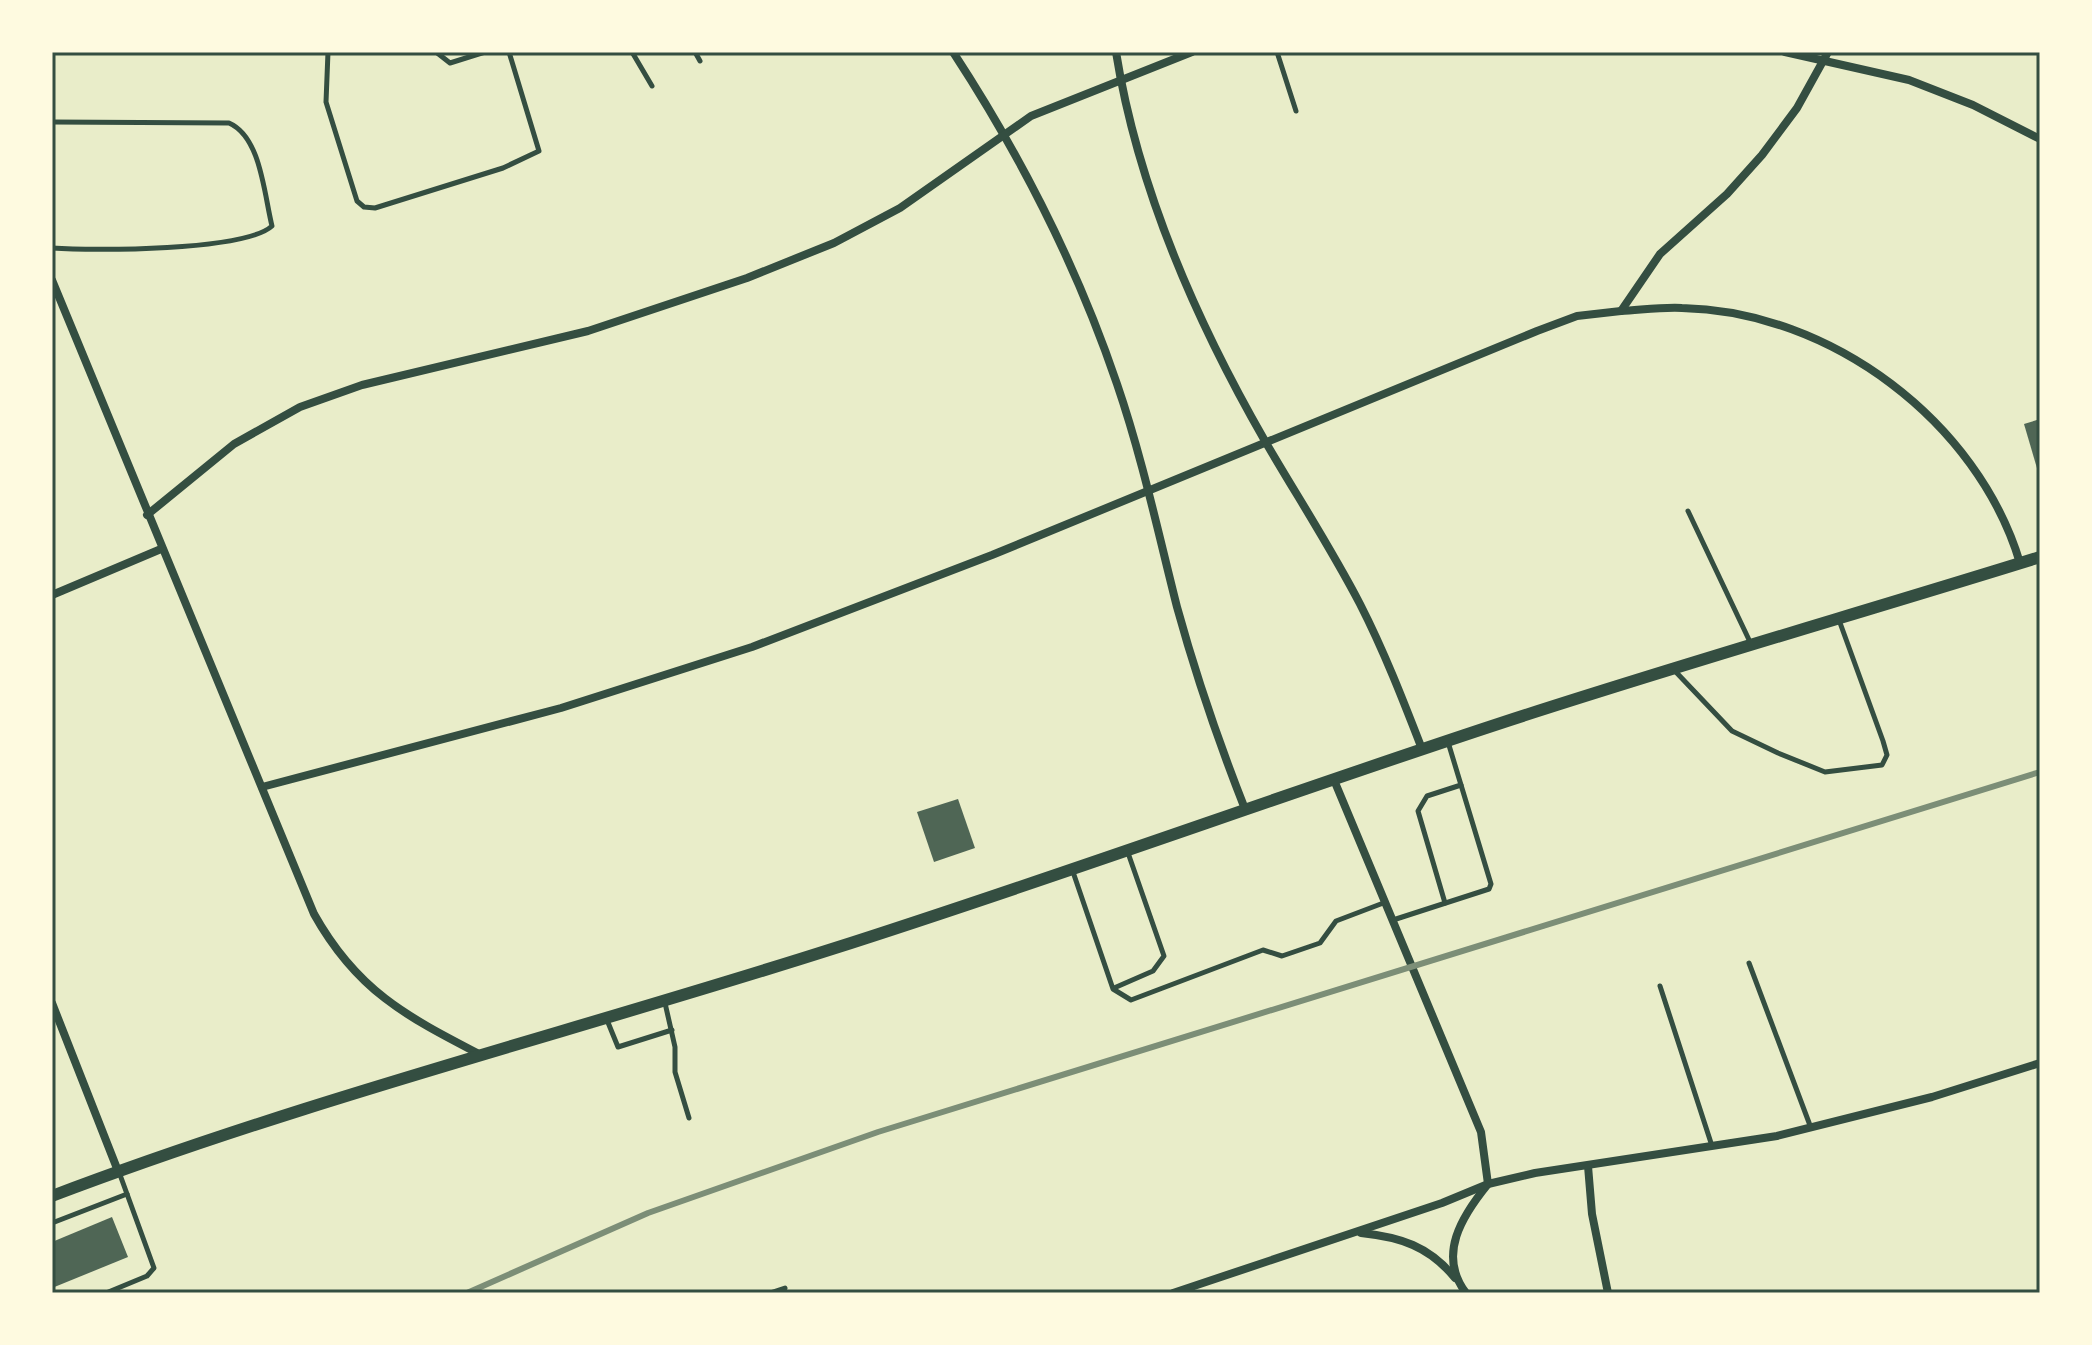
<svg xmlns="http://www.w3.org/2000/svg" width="2092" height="1345" viewBox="0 0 2092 1345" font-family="Cabin,sans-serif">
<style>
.building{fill:#4f6655}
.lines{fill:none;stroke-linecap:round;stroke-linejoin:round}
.service{stroke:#344e41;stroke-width:5}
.minor{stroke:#344e41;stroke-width:8}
.secondary{stroke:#344e41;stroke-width:12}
.rail{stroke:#7c8e77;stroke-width:6}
.neatline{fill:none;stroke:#344e41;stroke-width:3}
</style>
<rect width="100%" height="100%" fill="#e9edc9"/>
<g class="building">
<polygon points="2040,419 2040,475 2039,475 2024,424"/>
<polygon points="958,799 975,848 934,862 917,812"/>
<polygon points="112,1217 128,1257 52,1288 52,1242"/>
</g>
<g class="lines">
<g class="service">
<polyline points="328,52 326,102 357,201 364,207 375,208 503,168 539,151 509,52"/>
<polyline points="436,52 450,63 485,52"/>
<polyline points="632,52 652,86"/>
<polyline points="695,52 700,61"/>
<polyline points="1277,52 1296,111"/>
<path d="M52 122 229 123C261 137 264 194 272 226 245 251 93 251 52 248"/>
<polyline points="1688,511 1751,644"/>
<polyline points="1674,670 1732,731 1778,753 1825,772 1882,765 1887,755 1883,741 1839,620"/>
<polyline points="1072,869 1113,989 1131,1000 1263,950 1282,956 1320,943 1336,921 1386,902"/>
<polyline points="1445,903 1418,811 1427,796 1461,785"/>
<polyline points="1393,920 1489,889 1491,884 1448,742"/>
<polyline points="1749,963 1811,1128"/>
<polyline points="1660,986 1712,1146"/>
<polyline points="1114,988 1153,971 1164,956 1127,850"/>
<polyline points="665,1003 675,1047 675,1072 689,1118"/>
<polyline points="607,1020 618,1047 672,1030"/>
<polyline points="52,1223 127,1194"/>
<polyline points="106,1293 147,1276 154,1268 119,1172"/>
<polyline points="770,1293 785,1288"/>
</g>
<g class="minor">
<path d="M953 52C1021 156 1077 266 1117 384 1142 457 1158 532 1177 607 1196 676 1219 743 1245 809"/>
<path d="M1116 52C1138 190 1196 321 1265 441 1297 496 1331 548 1360 604 1384 651 1403 700 1422 749"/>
<polyline points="1785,52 1909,80 1973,105 2040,139"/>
<path d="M52 280 314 914C357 991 406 1016 481 1055"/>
<path d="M1621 311C1641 310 1661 307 1682 308 1831 311 1978 422 2020 563"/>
<polyline points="147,515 234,444 300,407 362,385 588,331 747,278 834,243 900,208 1031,116 1192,52"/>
<polyline points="52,595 161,549"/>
<path d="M1334 780 1481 1132 1488 1184C1462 1216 1437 1255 1466 1293"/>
<polyline points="262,787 561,708 752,647 992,555 1537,331 1577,316 1621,311 1660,254 1727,194 1762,155 1797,108 1828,52"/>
<polyline points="52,1003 118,1171"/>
<polyline points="1588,1166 1592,1214 1608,1293"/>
<path d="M1361 1233C1400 1237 1429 1246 1455 1278"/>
<polyline points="1173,1293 1442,1203 1488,1184 1535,1173 1777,1136 1932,1097 2040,1063"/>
</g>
<path class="secondary" d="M52 1196C307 1099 572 1032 832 949 1055 878 1276 797 1498 724 1678 665 1860 613 2040 557"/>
<polyline class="rail" points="467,1293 648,1213 878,1132 2040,772"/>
</g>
<rect width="2092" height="1345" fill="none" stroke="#fefae0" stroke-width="108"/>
<rect x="54" y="54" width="1984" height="1237" class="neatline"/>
</svg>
